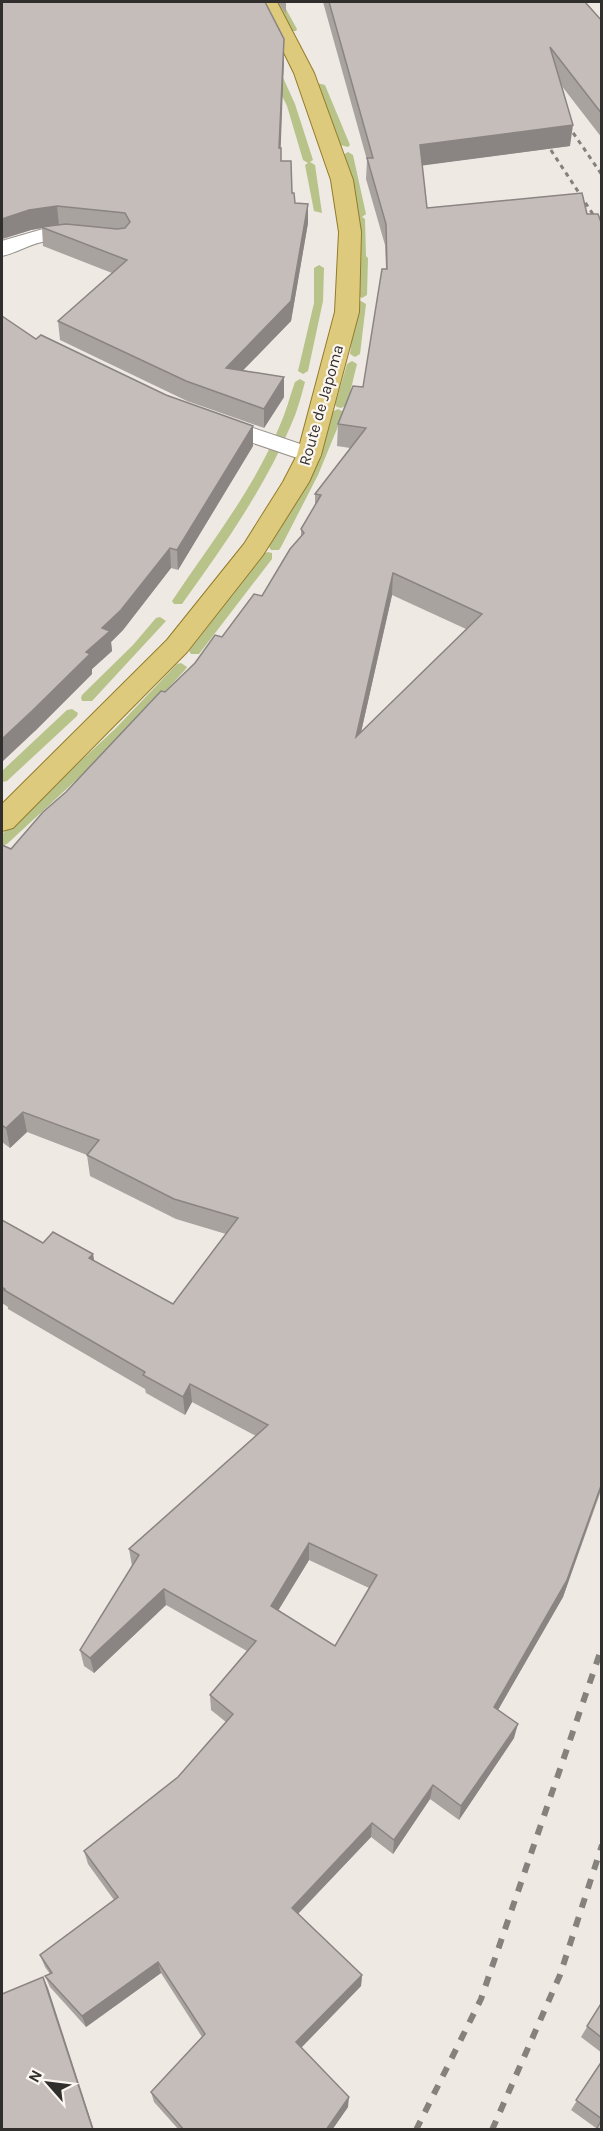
<svg xmlns="http://www.w3.org/2000/svg" width="603" height="2131" viewBox="0 0 603 2131" font-family="Karla,sans-serif">
<style>
.lines{fill:none;stroke-linecap:round;stroke-linejoin:round}
.stream{fill:#b8c38a;fill-rule:evenodd}
.minor-casing{stroke:#98938d;stroke-width:2}
.major-casing{stroke:#937c29;stroke-width:2}
.minor{fill:#fff;fill-rule:evenodd}
.major{fill:#deca7d;fill-rule:evenodd}
.rail-far1{stroke:#85817d;stroke-width:3;stroke-dasharray:4.5 4.5;stroke-linecap:butt}
.rail{stroke:#85817d;stroke-width:6;stroke-dasharray:10 10;stroke-linecap:butt}
.wall{fill:#a9a3a0;fill-rule:evenodd}
.shaded-wall{fill:#8a8482}
.building{fill:#c5bdba;stroke:#8a8482;stroke-width:1.5;fill-rule:evenodd}
.labels{text-anchor:middle;dominant-baseline:central;stroke-width:4.5;stroke-linejoin:round;paint-order:stroke}
.far-street-label{font-size:16px;fill:#312f2d;stroke:#fcf6f0}
</style>
<rect width="100%" height="100%" fill="#efe9e3"/>
<g class="lines">
<g class="stream">
<polygon points="274,2 282,2 297,29 296,31 290,31"/>
<polygon points="275,68 280,71 295,104 313,160 310,162 315,165 322,213 314,211 305,165 308,163 303,160 287,106 270,71"/>
<polygon points="317,83 325,85 350,145 348,147 340,145 315,85"/>
<polygon points="348,152 353,155 366,214 362,217 365,219 366,256 368,258 367,295 362,298 357,295 359,256 357,254 355,219 359,216 356,214 343,155"/>
<polygon points="319,265 324,268 323,301 308,371 303,374 298,371 314,303 314,268"/>
<polygon points="361,301 366,304 360,354 355,357 350,354 356,304"/>
<polygon points="352,361 357,364 347,405 341,408 337,407 335,405 347,364"/>
<path d="M300 379 305 382C301 397 297 412 291 425 264 489 223 547 182 604H174L172 601C210 544 254 489 280 425 286 412 290 396 295 382Z"/>
<polygon points="338,409 344,412 318,475 281,547 279,550 271,550 269,547 306,475 332,412"/>
<polygon points="268,552 272,553 272,559 199,654 191,654 189,651 191,648 264,553"/>
<polygon points="160,617 166,621 92,701 82,701 81,698 82,695 133,645 156,618"/>
<polygon points="181,663 187,667 185,670 125,735 7,844 2,846 2,834 115,729 177,664"/>
<polygon points="72,709 78,713 77,716 7,781 2,782 2,771 67,710"/>
</g>
<defs>
<g id="minor">
<path d="M76 227 95 230 98 235 95 240C78 244 60 239 42 242 28 245 16 253 2 256V241L5 240 43 229Z"/>
<polygon points="212,414 318,450 321,455 318,460 309,462 203,426 200,421 203,416"/>
</g>
<polygon id="major" points="259,2 277,2 314,73 353,180 361,232 359,312 321,455 309,482 263,555 187,652 13,828 2,831 2,804 167,640 244,544 283,482 297,455 335,312 339,232 331,180 294,73"/>
</defs>
<use href="#minor" class="minor-casing"/>
<use href="#major" class="major-casing"/>
<use href="#minor" class="minor"/>
<use href="#major" class="major"/>
<g class="rail-far1">
<polyline points="563,118 602,175"/>
<polyline points="541,135 602,228"/>
</g>
<g class="rail">
<polyline points="416,2130 481,1999 602,1647"/>
<polyline points="492,2130 560,1975 602,1845"/>
</g>
</g>
<g class="wall">
<polygon points="278,2 286,2 286,14"/>
<path d="M323 2H585L602 21V138L561 85 570 146 422 165 427 208 587 214 602 225V1488L563 1597 498 1710 514 1738 459 1820 430 1799 393 1854 371 1837 298 1914 362 1975 361 1986 301 2048 348 2107 332 2130H179L154 2102 151 2092 202 2037 161 1973 86 2027 50 1987 45 1976 50 1974 45 1967 40 1955 114 1900 88 1864 84 1851 178 1777 226 1722 211 1710 210 1695 247 1651 166 1605 94 1673 84 1666 80 1650 132 1566 129 1549 256 1436 192 1402 185 1415 146 1393 145 1389 8 1309V1307L2 1303V1220L43 1243 93 1254 94 1261 173 1304 226 1234 176 1219 90 1176 87 1155 27 1132 10 1148 2 1142V845L11 849 165 692 222 637 262 596 301 537V529L315 506V494L350 448 337 446 338 424 363 387 386 269 385 245 366 179 367 160ZM392 595 466 629 361 732ZM309 1560 369 1588 335 1646 278 1611Z"/>
<polygon points="284,58 280,148 281,161 295,203 308,204 308,223 291,321 243,370 284,377 284,397 264,428 187,401 60,340 58,321 112,273 43,246 42,228 31,230 2,239"/>
<polygon points="36,339 253,446 178,570 171,568 123,630 111,642 112,651 92,669 92,674 35,731"/>
<polygon points="602,2002 602,2053 581,2037"/>
<polygon points="602,2061 602,2130 595,2130 596,2128 571,2110"/>
</g>
<g class="shaded-wall">
<polygon points="284,39 284,58 280,167 279,148"/>
<polygon points="573,125 570,146 419,166 420,145"/>
<polygon points="308,204 308,223 291,321 227,387 226,368"/>
<polygon points="57,206 59,226 41,227 42,228 31,230 2,239 2,219 29,210"/>
<polygon points="284,377 284,397 264,428 264,409"/>
<polygon points="253,426 253,446 178,570 177,550"/>
<polygon points="170,548 171,568 123,630 111,642 112,651 92,669 92,674 35,731 2,762 2,739 86,652 102,628"/>
<polygon points="393,573 392,595 355,759 356,737"/>
<polygon points="23,1112 27,1132 10,1148 6,1128"/>
<polygon points="93,1254 96,1274 89,1258"/>
<polygon points="190,1384 192,1402 185,1415 183,1397"/>
<polygon points="602,1483 601,1488 563,1597 491,1722 494,1707"/>
<polygon points="309,1543 309,1560 271,1622 271,1606"/>
<polygon points="164,1589 166,1605 94,1673 90,1658"/>
<polygon points="518,1724 514,1738 459,1820 461,1806"/>
<polygon points="433,1785 430,1799 393,1854 394,1840"/>
<polygon points="372,1823 371,1837 292,1920 292,1908"/>
<polygon points="158,1962 161,1973 86,2027 82,2016"/>
<polygon points="362,1975 361,1986 296,2053 296,2042"/>
<polygon points="43,1977 48,1988 94,2130 93,2130"/>
<polygon points="349,2097 348,2107 332,2130 326,2130"/>
</g>
<g class="building">
<polygon points="2,2 265,2 284,39 279,148 281,148 281,161 291,161 292,193 294,193 295,203 308,204 291,301 226,368 284,377 264,409 186,381 58,321 127,260 41,227 66,224 117,229 125,228 130,222 125,213 57,206 29,210 2,219"/>
<path d="M329 2H585L602 21V114L550 47 573 125 420 145 427 208 582 193 587 214H598L602 225V1483L567 1580 494 1707 518 1724 461 1806 433 1785 394 1840 372 1823 292 1908 362 1975 296 2042 349 2097 326 2130H184L151 2092 205 2034 158 1962 82 2016 45 1976 52 1973 40 1955 118 1897 84 1851 178 1777 233 1714 210 1695 256 1641 164 1589 90 1658 80 1650 139 1555 129 1549 268 1425 190 1384 183 1397 143 1375 145 1372 4 1290 5 1289 2 1287V1220L43 1243 53 1232 93 1254 89 1258 173 1304 238 1218 174 1199 87 1155 99 1140 23 1112 6 1128 2 1125V845L11 849 43 812 66 792 161 691 165 692 195 663 215 635 222 637 254 594 262 596 290 549 304 533 301 529 321 495 315 494 366 428 338 424 353 386 363 387 382 269H387L386 224 367 158H373ZM393 573 482 614 356 737ZM309 1543 377 1575 335 1646 271 1606Z"/>
<polygon points="2,316 36,339 41,335 166,395 253,426 177,550 170,548 121,610 102,628 110,631 86,652 90,654 32,711 2,739"/>
<polygon points="43,1977 93,2130 2,2130 2,1994"/>
<polygon points="602,2002 602,2038 587,2026"/>
<polygon points="602,2061 602,2119 576,2100"/>
<polygon points="602,2119 602,2130 596,2130"/>
</g>
<g class="labels">
<g class="far-street-label">
<text transform="translate(321 405) rotate(-74)">Route de Japoma</text>
</g>
</g>
<rect width="603" height="2131" fill="none" stroke="#312f2d" stroke-width="6"/>
<g transform="translate(48 2083) rotate(298)" stroke="#fcf6f0" stroke-width="4.5" paint-order="stroke">
<path d="M0-4.5L10 22L0 15L-10 22Z" fill="#312f2d"/>
<text y="-9" font-size="16" font-weight="bold" text-anchor="middle" fill="#312f2d">N</text>
</g>
</svg>
